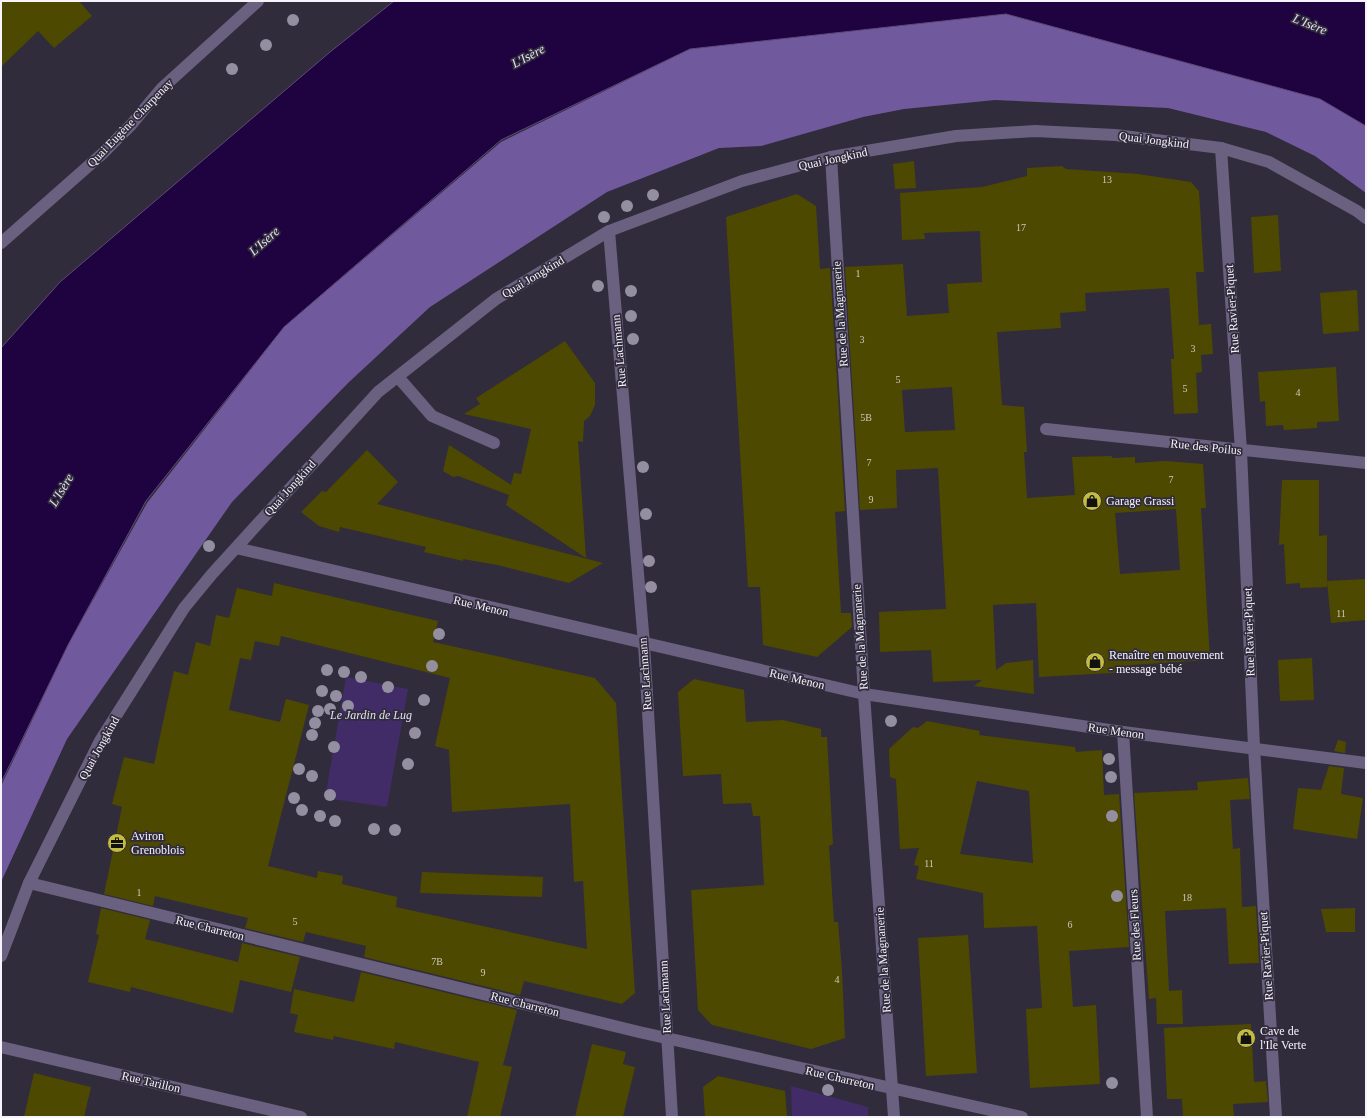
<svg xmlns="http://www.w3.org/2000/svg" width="1367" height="1118" viewBox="0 0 1367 1118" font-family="Georgia,serif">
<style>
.green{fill:#412c68}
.forest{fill:#705a9d}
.water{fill:#1f0240;stroke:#604a79}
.building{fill:#4e4901;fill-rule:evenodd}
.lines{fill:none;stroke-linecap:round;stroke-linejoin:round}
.minor{stroke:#69617f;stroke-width:12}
.tree{fill:#938ea0}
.labels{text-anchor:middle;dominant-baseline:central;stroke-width:3.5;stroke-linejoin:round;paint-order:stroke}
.number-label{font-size:10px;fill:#ccc8be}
.street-label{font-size:12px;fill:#f6f3fd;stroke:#302c3b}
.poi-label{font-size:12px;fill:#f6f3fd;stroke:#302c3b;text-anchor:start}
.park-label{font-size:12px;font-style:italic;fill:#e4dff2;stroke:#302c3b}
.water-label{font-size:13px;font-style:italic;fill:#e1dcef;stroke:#302c3b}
</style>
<rect width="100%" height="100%" fill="#302c3b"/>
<g class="green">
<polygon points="346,677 408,689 387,807 325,798"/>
<polygon points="791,1086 868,1107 868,1117 792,1117"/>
</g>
<polygon class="forest" points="1006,14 1320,99 1366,126 1366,193 1315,156 1266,132 1168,108 995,100 904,109 863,117 761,146 719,148 607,192 430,307 348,383 232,502 67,739 1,882 1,786 68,645 147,503 284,327 501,142 690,49"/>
<polygon class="water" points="394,1 1366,1 1366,126 1320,99 1006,14 690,49 501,140 284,327 146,501 68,645 1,783 1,348 60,282 330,52"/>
<g class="building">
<polygon points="1,1 79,1 92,16 54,48 38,31 1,67"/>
<polygon points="914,161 916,188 895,189 893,164"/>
<path d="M1062 166 1066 169 1138 174 1191 182 1199 191 1204 272H1196L1199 325 1211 324 1213 354 1201 355 1202 372 1196 373 1198 413 1174 414 1171 359H1174L1169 288 1085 293 1086 311 1060 313 1061 328 997 332 1002 405 1024 407 1027 452H1024L1027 498 1075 495 1072 457 1112 456V458L1135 457V463L1165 461 1203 464 1206 508H1201L1210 660 1130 665V672L1039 677 1036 603 993 605 996 670 1006 663 1033 660 1034 694 974 686 982 680 933 682 931 650 880 652 879 612 946 609 938 468 896 470 897 508 860 510 845 267 903 264 907 316 949 313 947 284 982 282 980 231 924 233 925 239 902 240 900 193 982 187 1027 176V168ZM952 387 955 430 905 432 902 390ZM1176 509 1180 570 1120 574 1115 513Z"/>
<polygon points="797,194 816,206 820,269 830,268 845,511 835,512 841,613 851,613 852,627 817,657 763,645 760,587 748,587 726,217"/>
<polygon points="1278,215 1281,271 1254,273 1251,217"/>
<polygon points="1357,290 1359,331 1323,334 1320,293"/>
<polygon points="565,341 595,383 595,405 590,416 584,421 583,442 578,441 586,558 506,505 509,495 458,476 453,477 443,471 449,445 511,485 514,473 521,474 531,429 464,414 480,404 476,398"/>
<polygon points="1336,367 1339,421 1317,422 1317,428 1284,430 1283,425 1266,426 1265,401 1260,402 1258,372"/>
<polygon points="367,450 398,482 377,504 603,563 569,583 497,565 463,559 463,561 424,552 426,547 340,527 339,532 319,526 301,512 322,491 326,492"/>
<polygon points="1282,480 1319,480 1319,536 1327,535 1327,587 1300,588 1300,583 1286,584 1284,544 1279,545"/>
<polygon points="1366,579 1366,620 1331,623 1327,581"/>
<path d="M274 583 438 621 433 642 595 678 616 703 635 993 622 1004 524 981 520 995 364 957 366 946 306 932 303 942 245 928 248 918 155 896 153 906 104 894 122 807 112 804 124 757 154 764 174 671 188 675 196 642 210 646 216 615 229 618 237 588 272 596ZM281 636 450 678 435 746 449 750 452 812 570 804 574 882 583 881 587 949 396 907 397 897 342 884 343 876 318 871 317 878 268 866 309 705 286 699 280 722 229 710 240 658 251 660 255 641 279 646Z"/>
<polygon points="1312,658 1314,700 1280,701 1278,660"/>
<polygon points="694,679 744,690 746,722 783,720 821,729 821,737 827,737 833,844 829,846 834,922 838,922 842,971 845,1038 811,1049 712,1025 698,1010 691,890 764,885 760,816 753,816 751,803 723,804 721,774 683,776 678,692"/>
<path d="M927 721 980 731 979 735 1075 747 1076 752 1102 750 1104 795 1119 794 1129 947 1069 951 1073 1007 1096 1005 1100 1084 1030 1088 1026 1009 1042 1008 1037 926 984 928 983 893 916 879 919 866 914 865 919 848 900 849 896 779 890 777 889 749 913 727 918 728ZM977 781 1029 791 1033 863 960 854Z"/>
<polygon points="1338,740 1346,742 1345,753 1334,751"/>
<polygon points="1329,766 1344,768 1341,794 1363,798 1357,839 1293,829 1298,788 1321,790"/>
<polygon points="1248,778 1250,799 1230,800 1233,849 1240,848 1242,907 1256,906 1259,963 1229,964 1226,908 1165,911 1169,991 1182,990 1183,1024 1157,1024 1156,998 1149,999 1134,793 1198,790 1197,782"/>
<polygon points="422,872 543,877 542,897 420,893"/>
<polygon points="101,908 150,920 145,939 238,962 242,943 300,957 291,992 240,980 233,1013 131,987 130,992 88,982 99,935 96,934"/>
<polygon points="1355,908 1355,932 1326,932 1321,909"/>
<polygon points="968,935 977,1073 926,1076 918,938"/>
<polygon points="361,972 517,1010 503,1065 512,1067 500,1117 467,1117 479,1062 395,1042 394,1049 334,1036 333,1040 294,1032 298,1015 290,1013 294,989 354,1002"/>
<polygon points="1251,1024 1254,1082 1266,1081 1268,1102 1233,1104 1234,1117 1183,1117 1182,1099 1167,1099 1164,1028"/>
<polygon points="592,1044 626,1052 623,1064 635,1067 623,1117 575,1117"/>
<polygon points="34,1073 91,1087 84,1117 24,1117"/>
<polygon points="718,1076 785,1091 787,1117 705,1117 703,1087"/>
</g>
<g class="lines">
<g class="minor">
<polyline points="1221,148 1241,451 1254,747 1276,1117"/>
<polyline points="831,157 864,694 894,1117"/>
<polyline points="609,231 644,644 672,1117"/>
<polyline points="1,243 102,154 131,125 161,89 258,1"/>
<polyline points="398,377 432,416 494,443"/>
<polyline points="1046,429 1366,463"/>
<polyline points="236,548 864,694 1123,732 1366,763"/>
<polyline points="1123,732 1147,1117"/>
<polyline points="29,883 639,1032 1022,1117"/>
<polyline points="1,956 29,883 100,741 184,608 212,574 378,392 496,299 609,231 742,181 831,157 956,136 1035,131 1115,135 1221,148 1269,162 1357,211 1366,218"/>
<polyline points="1,1047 301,1117"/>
</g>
</g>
<g class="tree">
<circle cx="293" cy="20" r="6"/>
<circle cx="266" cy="45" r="6"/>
<circle cx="232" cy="69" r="6"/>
<circle cx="653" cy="195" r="6"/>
<circle cx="627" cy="206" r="6"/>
<circle cx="604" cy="217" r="6"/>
<circle cx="598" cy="286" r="6"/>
<circle cx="631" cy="291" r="6"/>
<circle cx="631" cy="316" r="6"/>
<circle cx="633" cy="339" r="6"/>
<circle cx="643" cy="467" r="6"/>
<circle cx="646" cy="514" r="6"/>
<circle cx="209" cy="546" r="6"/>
<circle cx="649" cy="561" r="6"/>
<circle cx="651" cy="587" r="6"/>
<circle cx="439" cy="634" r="6"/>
<circle cx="432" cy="666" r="6"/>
<circle cx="327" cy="670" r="6"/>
<circle cx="344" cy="672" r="6"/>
<circle cx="361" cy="677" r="6"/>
<circle cx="388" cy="687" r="6"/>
<circle cx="322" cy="691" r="6"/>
<circle cx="336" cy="696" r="6"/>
<circle cx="424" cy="700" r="6"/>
<circle cx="348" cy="706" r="6"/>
<circle cx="330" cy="709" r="6"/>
<circle cx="318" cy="711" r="6"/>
<circle cx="891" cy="721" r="6"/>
<circle cx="315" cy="723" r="6"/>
<circle cx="415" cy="733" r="6"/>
<circle cx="312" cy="735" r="6"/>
<circle cx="334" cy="747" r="6"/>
<circle cx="1109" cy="759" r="6"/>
<circle cx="408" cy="764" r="6"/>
<circle cx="299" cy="769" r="6"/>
<circle cx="312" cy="776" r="6"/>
<circle cx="1111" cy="777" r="6"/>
<circle cx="330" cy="795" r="6"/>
<circle cx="294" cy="798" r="6"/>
<circle cx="302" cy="810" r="6"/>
<circle cx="320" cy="816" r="6"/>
<circle cx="1112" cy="816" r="6"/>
<circle cx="335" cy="821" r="6"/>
<circle cx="374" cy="829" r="6"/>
<circle cx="395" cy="830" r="6"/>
<circle cx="1117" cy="896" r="6"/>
<circle cx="1112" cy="1083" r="6"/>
<circle cx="828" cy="1090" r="6"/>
</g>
<defs>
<symbol id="shop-disc" viewBox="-11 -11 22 22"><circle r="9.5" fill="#c4bc3e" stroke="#302c3b"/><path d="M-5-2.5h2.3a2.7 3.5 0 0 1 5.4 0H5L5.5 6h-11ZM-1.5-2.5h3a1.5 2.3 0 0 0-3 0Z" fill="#111"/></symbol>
<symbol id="office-disc" viewBox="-11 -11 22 22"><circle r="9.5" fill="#c4bc3e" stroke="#302c3b"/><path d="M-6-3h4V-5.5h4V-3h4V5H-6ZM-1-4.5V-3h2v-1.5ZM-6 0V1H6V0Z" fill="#111"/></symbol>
</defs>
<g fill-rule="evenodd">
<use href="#shop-disc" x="1081" y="490" width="22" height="22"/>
<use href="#shop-disc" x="1084" y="651" width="22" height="22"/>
<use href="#office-disc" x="106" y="832" width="22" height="22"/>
<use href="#shop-disc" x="1235" y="1027" width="22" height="22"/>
</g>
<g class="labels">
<g class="number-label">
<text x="1107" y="179">13</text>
<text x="1021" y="227">17</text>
<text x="858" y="273">1</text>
<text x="862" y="339">3</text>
<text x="1193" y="348">3</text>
<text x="898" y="379">5</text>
<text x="1185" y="388">5</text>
<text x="1298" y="392">4</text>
<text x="866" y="417">5B</text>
<text x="869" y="462">7</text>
<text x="1171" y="479">7</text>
<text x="871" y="499">9</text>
<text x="1341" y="613">11</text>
<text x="929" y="863">11</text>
<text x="139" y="892">1</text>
<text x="1187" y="897">18</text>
<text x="295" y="921">5</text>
<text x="1070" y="924">6</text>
<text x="437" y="961">7B</text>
<text x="483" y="972">9</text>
<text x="837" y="979">4</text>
</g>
<g class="street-label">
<text transform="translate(130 123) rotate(-46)">Quai Eugène Charpenay</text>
<text transform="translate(1154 140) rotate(7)">Quai Jongkind</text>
<text transform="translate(833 159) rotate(-12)">Quai Jongkind</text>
<text transform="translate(533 277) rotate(-31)">Quai Jongkind</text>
<text transform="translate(1232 309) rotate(-94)">Rue Ravier-Piquet</text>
<text transform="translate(840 314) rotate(-94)">Rue de la Magnanerie</text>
<text transform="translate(619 351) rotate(-95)">Rue Lachmann</text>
<text transform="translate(1206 447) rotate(6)">Rue des Poilus</text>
<text transform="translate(290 488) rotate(-48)">Quai Jongkind</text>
<text transform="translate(481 606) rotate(13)">Rue Menon</text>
<text transform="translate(1249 632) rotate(-92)">Rue Ravier-Piquet</text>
<text transform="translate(860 637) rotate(-94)">Rue de la Magnanerie</text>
<text transform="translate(645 674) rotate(-94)">Rue Lachmann</text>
<text transform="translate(797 679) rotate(13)">Rue Menon</text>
<text transform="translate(1116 731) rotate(8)">Rue Menon</text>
<text transform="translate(99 748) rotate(-61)">Quai Jongkind</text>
<text transform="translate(1135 925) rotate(-93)">Rue des Fleurs</text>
<text transform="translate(210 928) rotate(14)">Rue Charreton</text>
<text transform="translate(1266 956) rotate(-94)">Rue Ravier-Piquet</text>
<text transform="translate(883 960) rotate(-94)">Rue de la Magnanerie</text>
<text transform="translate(665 997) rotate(-93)">Rue Lachmann</text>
<text transform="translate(525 1004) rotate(14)">Rue Charreton</text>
<text transform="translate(840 1078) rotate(13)">Rue Charreton</text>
<text transform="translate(151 1082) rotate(13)">Rue Tarillon</text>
</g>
<g class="poi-label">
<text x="1106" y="501">Garage Grassi</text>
<text x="1109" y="655">Renaître en mouvement<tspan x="1109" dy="14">- message bébé</tspan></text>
<text x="131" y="836">Aviron<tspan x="131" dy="14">Grenoblois</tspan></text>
<text x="1260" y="1031">Cave de<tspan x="1260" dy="14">l'Ile Verte</tspan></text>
</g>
<g class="park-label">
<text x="371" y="715">Le Jardin de Lug</text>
</g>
<g class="water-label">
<text transform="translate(1310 24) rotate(22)">L'Isère</text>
<text transform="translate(528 56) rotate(-28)">L'Isère</text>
<text transform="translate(264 241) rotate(-42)">L'Isère</text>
<text transform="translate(61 490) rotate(-59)">L'Isère</text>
</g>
</g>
<rect width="1367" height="1118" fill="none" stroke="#f6f3fd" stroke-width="4"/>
</svg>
